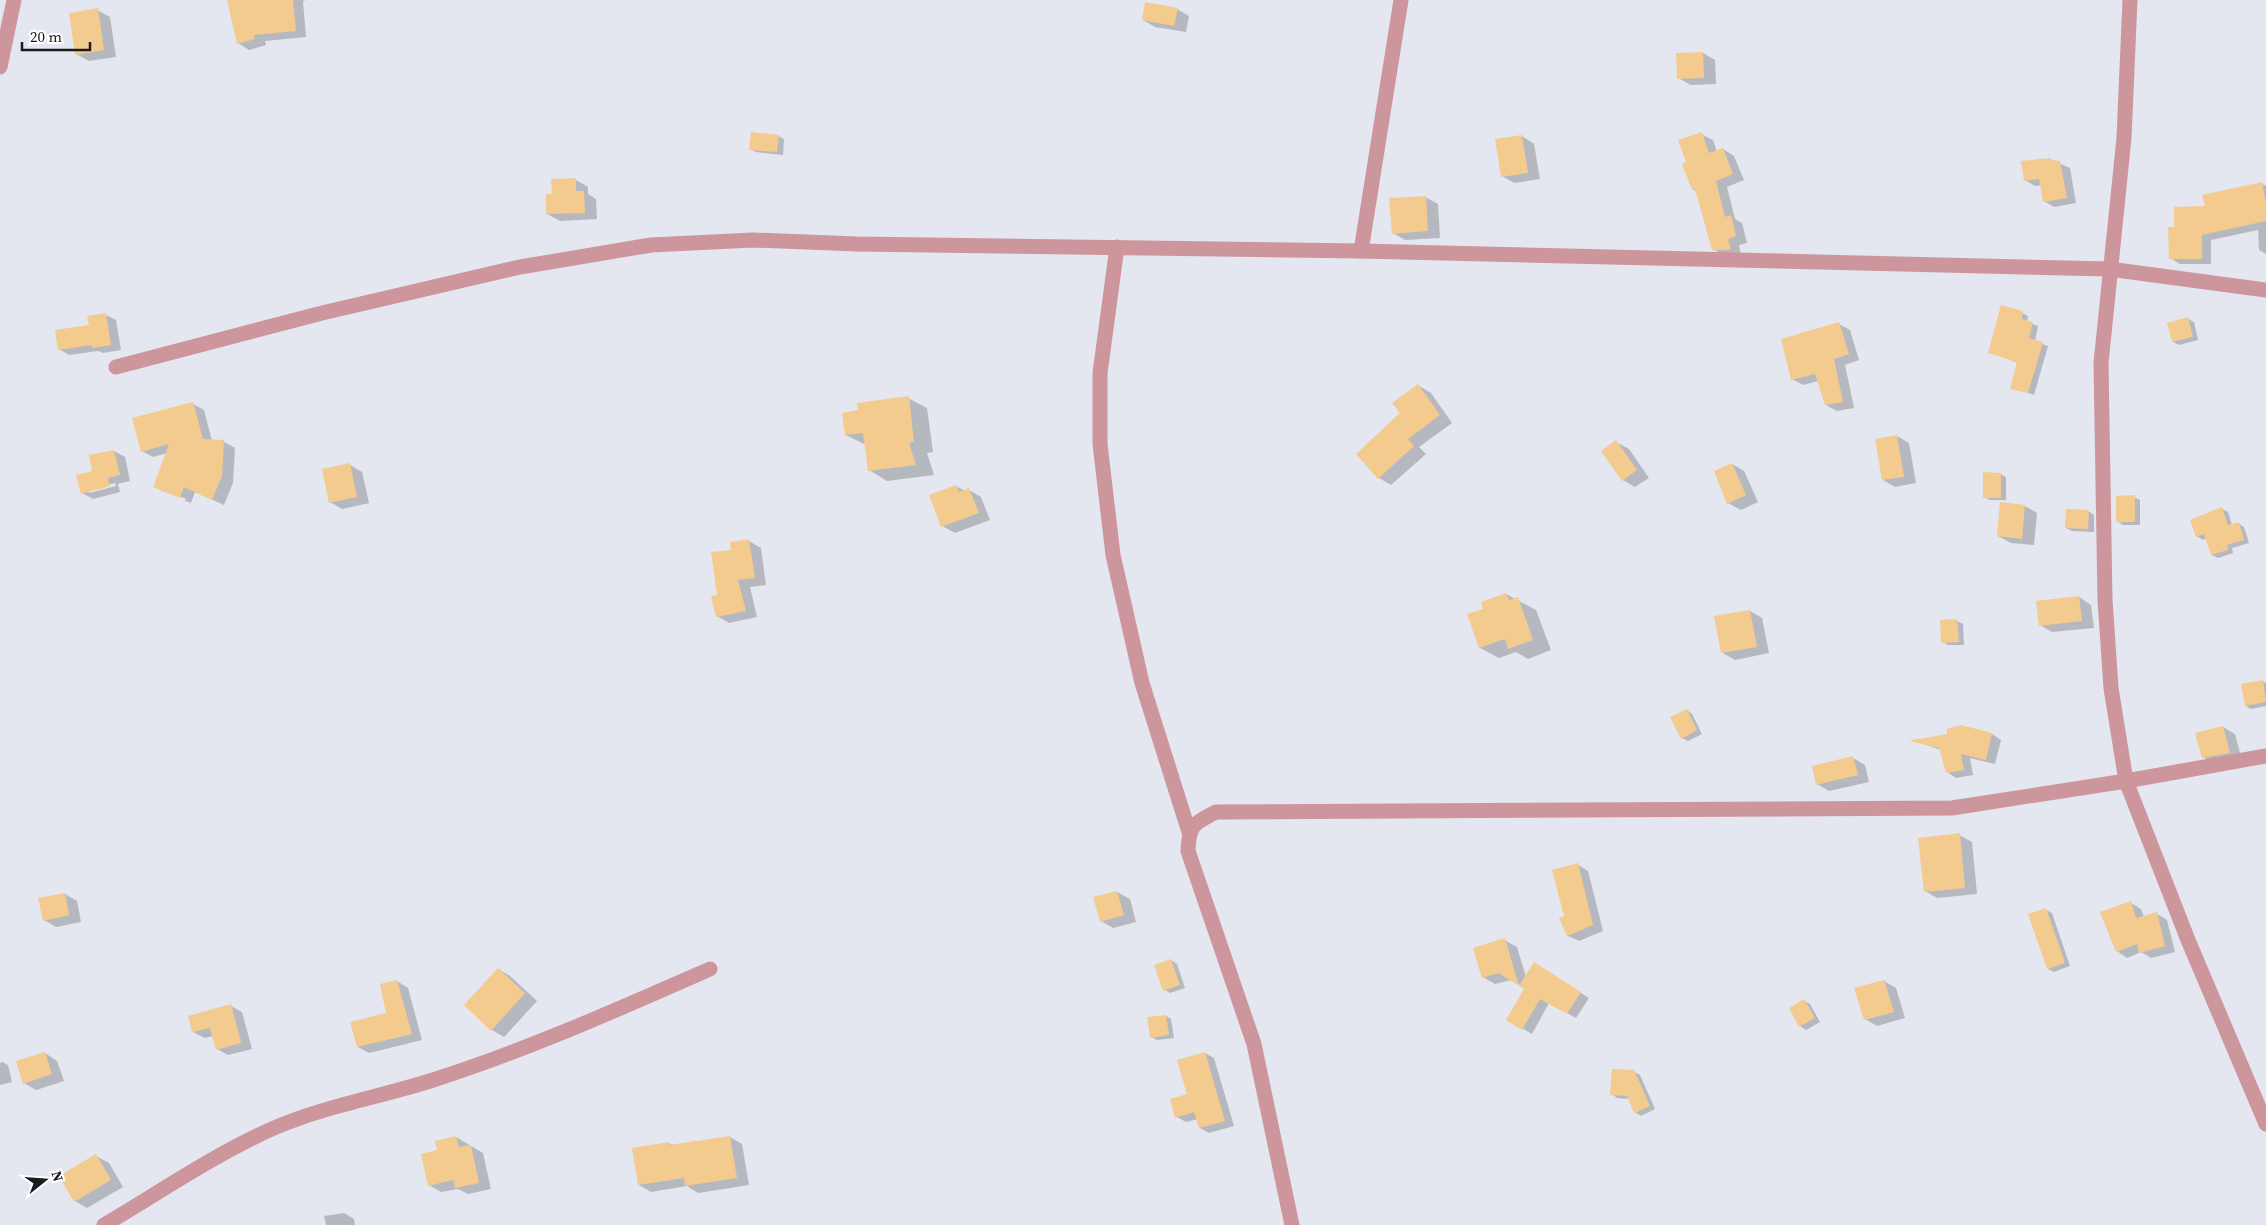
<svg xmlns="http://www.w3.org/2000/svg" width="2266" height="1225" viewBox="0 0 2266 1225" font-family="'Source Serif 4',serif">
<style>
.shadow{fill:#0003;fill-rule:evenodd}
.building{fill:#f3cb8e}
.lines{fill:none;stroke-linecap:round;stroke-linejoin:round}
.street{stroke:#cd959c;stroke-width:15}
</style>
<rect width="100%" height="100%" fill="#e4e6f0"/>
<g class="shadow">
<polygon points="228,0 306,0 303,1 306,37 265,41 266,45 249,50 238,43"/>
<polygon points="1177,9 1189,16 1186,32 1155,27 1143,20"/>
<polygon points="97,10 110,17 116,57 89,61 76,54"/>
<polygon points="1703,53 1715,60 1716,84 1691,85 1678,78"/>
<polygon points="1701,134 1713,140 1717,152 1723,149 1734,156 1744,180 1727,187 1735,219 1742,223 1747,243 1739,245 1741,255 1725,256 1713,249 1697,192 1693,189 1687,163"/>
<polygon points="778,136 784,139 783,155 756,152 750,149"/>
<polygon points="1522,136 1534,144 1540,179 1514,183 1502,176"/>
<polygon points="2050,159 2070,168 2076,203 2054,207 2044,201 2042,185 2035,186 2025,180"/>
<polygon points="576,180 588,187 588,194 596,199 597,219 560,221 547,214 553,195"/>
<polygon points="2262,184 2266,186 2266,254 2259,250 2258,230 2211,240 2211,264 2180,264 2170,258 2175,228 2206,208"/>
<polygon points="1425,197 1438,204 1440,238 1405,240 1393,233"/>
<polygon points="2022,313 2028,316 2027,322 2038,326 2035,341 2048,346 2034,395 2012,388 2018,363 1990,352"/>
<polygon points="106,315 116,320 121,350 103,353 98,351 69,355 59,349"/>
<polygon points="2188,319 2194,322 2198,340 2179,345 2173,342"/>
<polygon points="1839,324 1850,330 1859,360 1845,365 1854,408 1837,411 1826,405 1818,381 1803,385 1792,379"/>
<polygon points="1419,386 1431,393 1452,423 1419,447 1426,454 1391,485 1379,478 1401,413"/>
<polygon points="908,398 927,408 933,452 927,453 934,475 887,481 869,470 866,445 846,435 859,411"/>
<polygon points="193,404 204,410 212,441 224,442 235,448 233,483 224,505 195,492 191,503 185,501 186,499 164,490 164,492 154,486 167,453 153,457 142,451"/>
<polygon points="1897,436 1909,443 1916,483 1895,487 1883,480"/>
<polygon points="1616,442 1629,449 1649,478 1635,487 1623,480"/>
<path d="M114 451 125 457 130 481 118 484 120 492 93 499 82 493ZM115 483 116 486 89 493V490Z"/>
<polygon points="1732,464 1744,471 1758,502 1741,510 1728,503"/>
<polygon points="350,465 362,472 369,503 342,509 330,502"/>
<polygon points="2000,474 2006,477 2006,500 1990,500 1984,497"/>
<polygon points="956,486 965,491 969,490 981,497 990,520 955,533 942,526"/>
<polygon points="2134,497 2140,500 2140,525 2123,525 2117,521"/>
<polygon points="2001,504 2025,506 2037,513 2034,545 2011,543 1998,536"/>
<polygon points="2222,509 2228,512 2232,525 2239,524 2244,527 2249,543 2232,548 2233,553 2218,558 2212,555 2207,538 2203,540 2197,536"/>
<polygon points="2088,511 2094,515 2094,532 2072,531 2066,528"/>
<polygon points="749,541 761,548 766,585 750,587 757,617 729,623 717,616 718,596 733,551"/>
<polygon points="1506,594 1536,610 1551,650 1528,659 1516,652 1499,658 1480,648 1485,610"/>
<polygon points="2079,597 2091,605 2094,628 2052,632 2040,625"/>
<polygon points="1750,611 1762,618 1769,653 1735,660 1723,653"/>
<polygon points="1957,621 1963,624 1964,645 1948,645 1943,642"/>
<polygon points="2263,681 2266,683 2266,706 2251,709 2246,706"/>
<polygon points="1687,710 1692,714 1702,734 1688,741 1682,738"/>
<polygon points="1961,726 1992,734 2001,740 1995,764 1970,758 1973,775 1956,778 1947,772 1941,750 1912,740 1949,736"/>
<polygon points="2223,727 2235,734 2242,760 2215,764 2203,757"/>
<polygon points="1853,758 1865,765 1869,782 1829,791 1817,784"/>
<polygon points="1959,835 1972,842 1977,894 1937,898 1925,891"/>
<polygon points="1578,865 1588,871 1603,931 1579,941 1568,936 1561,919 1566,917"/>
<polygon points="1117,892 1130,899 1136,922 1113,928 1101,921"/>
<polygon points="65,894 77,901 81,922 56,927 44,920"/>
<polygon points="2131,903 2141,909 2144,917 2157,914 2167,920 2175,952 2151,958 2141,952 2127,958 2117,951"/>
<polygon points="2046,910 2052,913 2070,966 2054,972 2048,969"/>
<polygon points="1504,940 1517,947 1526,977 1543,969 1589,998 1576,1018 1549,1003 1532,1034 1508,1020 1526,988 1511,980 1495,984 1483,977"/>
<polygon points="1171,960 1177,964 1185,988 1170,993 1165,990"/>
<polygon points="498,969 510,976 537,1001 504,1037 492,1030"/>
<polygon points="397,981 408,988 422,1040 369,1053 358,1047 388,1014"/>
<polygon points="1884,981 1896,988 1905,1018 1877,1026 1865,1019"/>
<polygon points="1804,1001 1810,1004 1820,1022 1806,1030 1800,1026"/>
<polygon points="231,1006 242,1012 252,1049 228,1055 217,1049 213,1036 205,1038 193,1032"/>
<polygon points="1166,1016 1171,1019 1174,1038 1157,1040 1151,1037"/>
<polygon points="45,1053 57,1061 64,1081 36,1090 24,1083"/>
<polygon points="1205,1053 1214,1058 1234,1126 1209,1133 1200,1128 1198,1119 1186,1122 1177,1117 1188,1095"/>
<polygon points="2,1062 8,1065 12,1082 0,1085 0,1063"/>
<polygon points="1633,1071 1640,1075 1655,1109 1641,1116 1635,1112 1629,1099 1617,1098 1612,1094"/>
<polygon points="456,1137 483,1153 491,1189 468,1194 458,1189 441,1192 429,1185 439,1151"/>
<polygon points="730,1137 742,1144 749,1185 698,1193 687,1186 651,1192 639,1185 669,1143 674,1146"/>
<polygon points="96,1156 109,1163 123,1187 87,1208 75,1201"/>
<polygon points="344,1213 354,1219 355,1225 326,1225 324,1216"/>
</g>
<g class="building">
<polygon points="227,0 293,0 296,31 254,35 255,39 237,44"/>
<polygon points="1145,2 1178,8 1174,26 1142,20"/>
<polygon points="98,8 104,50 75,55 69,13"/>
<polygon points="1703,52 1704,78 1677,79 1676,53"/>
<polygon points="751,132 779,135 777,152 749,150"/>
<polygon points="1702,132 1709,153 1723,148 1733,174 1716,181 1725,217 1731,215 1736,236 1728,239 1731,249 1727,250 1712,250 1695,189 1692,190 1682,164 1686,162 1678,140"/>
<polygon points="1522,135 1528,173 1501,177 1495,139"/>
<polygon points="2050,158 2051,160 2060,161 2067,198 2043,202 2039,179 2024,181 2021,161"/>
<polygon points="576,178 576,191 584,191 585,213 546,214 546,194 552,194 551,179"/>
<polygon points="2262,182 2266,203 2266,221 2202,235 2202,259 2169,259 2168,227 2174,227 2174,207 2205,206 2202,195"/>
<polygon points="1426,196 1428,231 1392,234 1389,198"/>
<polygon points="2001,305 2023,311 2022,319 2033,322 2029,338 2043,342 2028,393 2010,389 2017,362 1988,353"/>
<polygon points="106,313 111,345 92,348 92,345 58,350 55,330 89,325 87,316"/>
<polygon points="2188,317 2193,337 2172,342 2167,323"/>
<polygon points="1839,322 1849,354 1834,359 1843,402 1825,405 1815,374 1791,380 1781,339"/>
<polygon points="1418,384 1440,415 1408,439 1414,446 1378,479 1356,454 1400,413 1392,403"/>
<polygon points="909,396 914,442 909,443 916,465 868,471 863,433 845,435 842,413 858,410 857,403"/>
<polygon points="193,402 203,439 224,440 222,476 212,500 184,487 180,498 153,487 169,444 141,452 132,418"/>
<polygon points="1897,435 1904,477 1882,480 1875,439"/>
<polygon points="1616,440 1637,470 1622,481 1601,451"/>
<polygon points="114,450 120,475 108,478 110,486 81,494 76,475 92,471 89,455"/>
<polygon points="350,463 357,497 329,503 322,469"/>
<polygon points="1732,463 1746,495 1727,504 1714,471"/>
<polygon points="1983,472 2001,473 2001,498 1983,498"/>
<polygon points="956,485 959,492 969,488 979,513 941,527 929,495"/>
<polygon points="2135,495 2135,522 2116,522 2116,496"/>
<polygon points="2000,502 2025,505 2022,539 1997,536"/>
<polygon points="2222,507 2228,525 2239,522 2244,540 2227,545 2228,550 2211,555 2204,534 2196,537 2190,520"/>
<polygon points="2066,509 2089,510 2088,529 2065,528"/>
<polygon points="749,539 755,578 738,580 746,611 716,617 711,596 717,595 711,552 731,550 730,542"/>
<polygon points="1506,593 1509,600 1518,597 1533,640 1508,649 1505,639 1479,648 1467,614 1483,609 1481,602"/>
<polygon points="2079,596 2082,621 2039,626 2036,601"/>
<polygon points="1750,610 1757,647 1721,653 1714,616"/>
<polygon points="1957,619 1959,642 1941,643 1940,620"/>
<polygon points="2263,680 2266,702 2245,706 2241,684"/>
<polygon points="1687,709 1697,730 1681,739 1670,717"/>
<polygon points="1961,725 1992,733 1986,760 1961,754 1964,770 1946,773 1939,748 1909,741 1947,734 1947,729"/>
<polygon points="2223,726 2230,753 2202,758 2195,733"/>
<polygon points="1853,756 1858,775 1816,785 1812,766"/>
<polygon points="1960,833 1965,888 1924,892 1918,838"/>
<polygon points="1578,863 1593,925 1567,936 1559,918 1564,916 1552,870"/>
<polygon points="1117,891 1124,915 1100,922 1093,897"/>
<polygon points="65,893 69,915 43,921 38,898"/>
<polygon points="2131,901 2136,918 2157,912 2165,946 2139,953 2137,944 2116,952 2100,912"/>
<polygon points="2046,908 2065,963 2047,969 2028,914"/>
<polygon points="1505,938 1519,986 1499,973 1482,978 1473,948"/>
<polygon points="1171,959 1180,985 1163,991 1154,965"/>
<polygon points="1534,962 1581,992 1567,1014 1540,999 1522,1030 1506,1020 1524,989 1519,986"/>
<polygon points="498,968 525,993 491,1031 464,1005"/>
<polygon points="397,980 412,1034 357,1047 350,1022 386,1013 380,984"/>
<polygon points="1884,980 1894,1012 1864,1020 1854,988"/>
<polygon points="1804,999 1815,1018 1799,1027 1789,1008"/>
<polygon points="231,1004 241,1043 216,1050 210,1028 192,1032 188,1016"/>
<polygon points="1166,1015 1169,1035 1150,1038 1147,1017"/>
<polygon points="45,1052 52,1074 23,1084 16,1061"/>
<polygon points="1205,1052 1225,1121 1199,1128 1194,1112 1175,1118 1170,1099 1187,1094 1177,1060"/>
<polygon points="1612,1069 1634,1070 1650,1106 1634,1113 1627,1096 1610,1095"/>
<polygon points="456,1136 459,1147 471,1145 479,1183 455,1188 453,1180 428,1186 421,1154 437,1150 435,1141"/>
<polygon points="730,1136 737,1178 685,1186 684,1178 638,1185 632,1148 669,1142 669,1145"/>
<polygon points="96,1154 111,1180 74,1202 59,1176"/>
</g>
<g class="lines">
<g class="street">
<polyline points="2130,0 2124,138 2101,363 2105,600 2111,688 2126,781 2188,940 2266,1124"/>
<polyline points="0,67 14,0"/>
<polyline points="1117,247 1100,373 1100,444 1113,555 1142,683 1189,832"/>
<polyline points="1361,251 1401,0"/>
<polyline points="116,367 322,313 520,267 651,245 753,240 857,244 1361,251 2109,269 2266,290"/>
<path d="M104 1225C160 1192 215 1154 274 1128 325 1106 380 1097 433 1080 527 1050 619 1009 710 969"/>
<path d="M1292 1225 1254 1044 1188 851C1189 825 1193 824 1216 812L1952 808 2126 781 2266 756"/>
</g>
</g>
<g transform="translate(45 1180) rotate(73)" stroke="#ffffff" stroke-width="4" paint-order="stroke">
<path d="M0-4L9 19L0 12L-9 19Z" fill="#1a1b1e"/>
<text y="-8" font-size="14" font-weight="bold" text-anchor="middle" fill="#1a1b1e">N</text>
</g>
<path d="M22 42v8h68v-8" fill="none" stroke="#1a1b1e" stroke-width="2.5"/>
<text x="30" y="42" font-size="15" fill="#1a1b1e" stroke="#ffffff" stroke-width="4" paint-order="stroke">20 m</text>
</svg>
